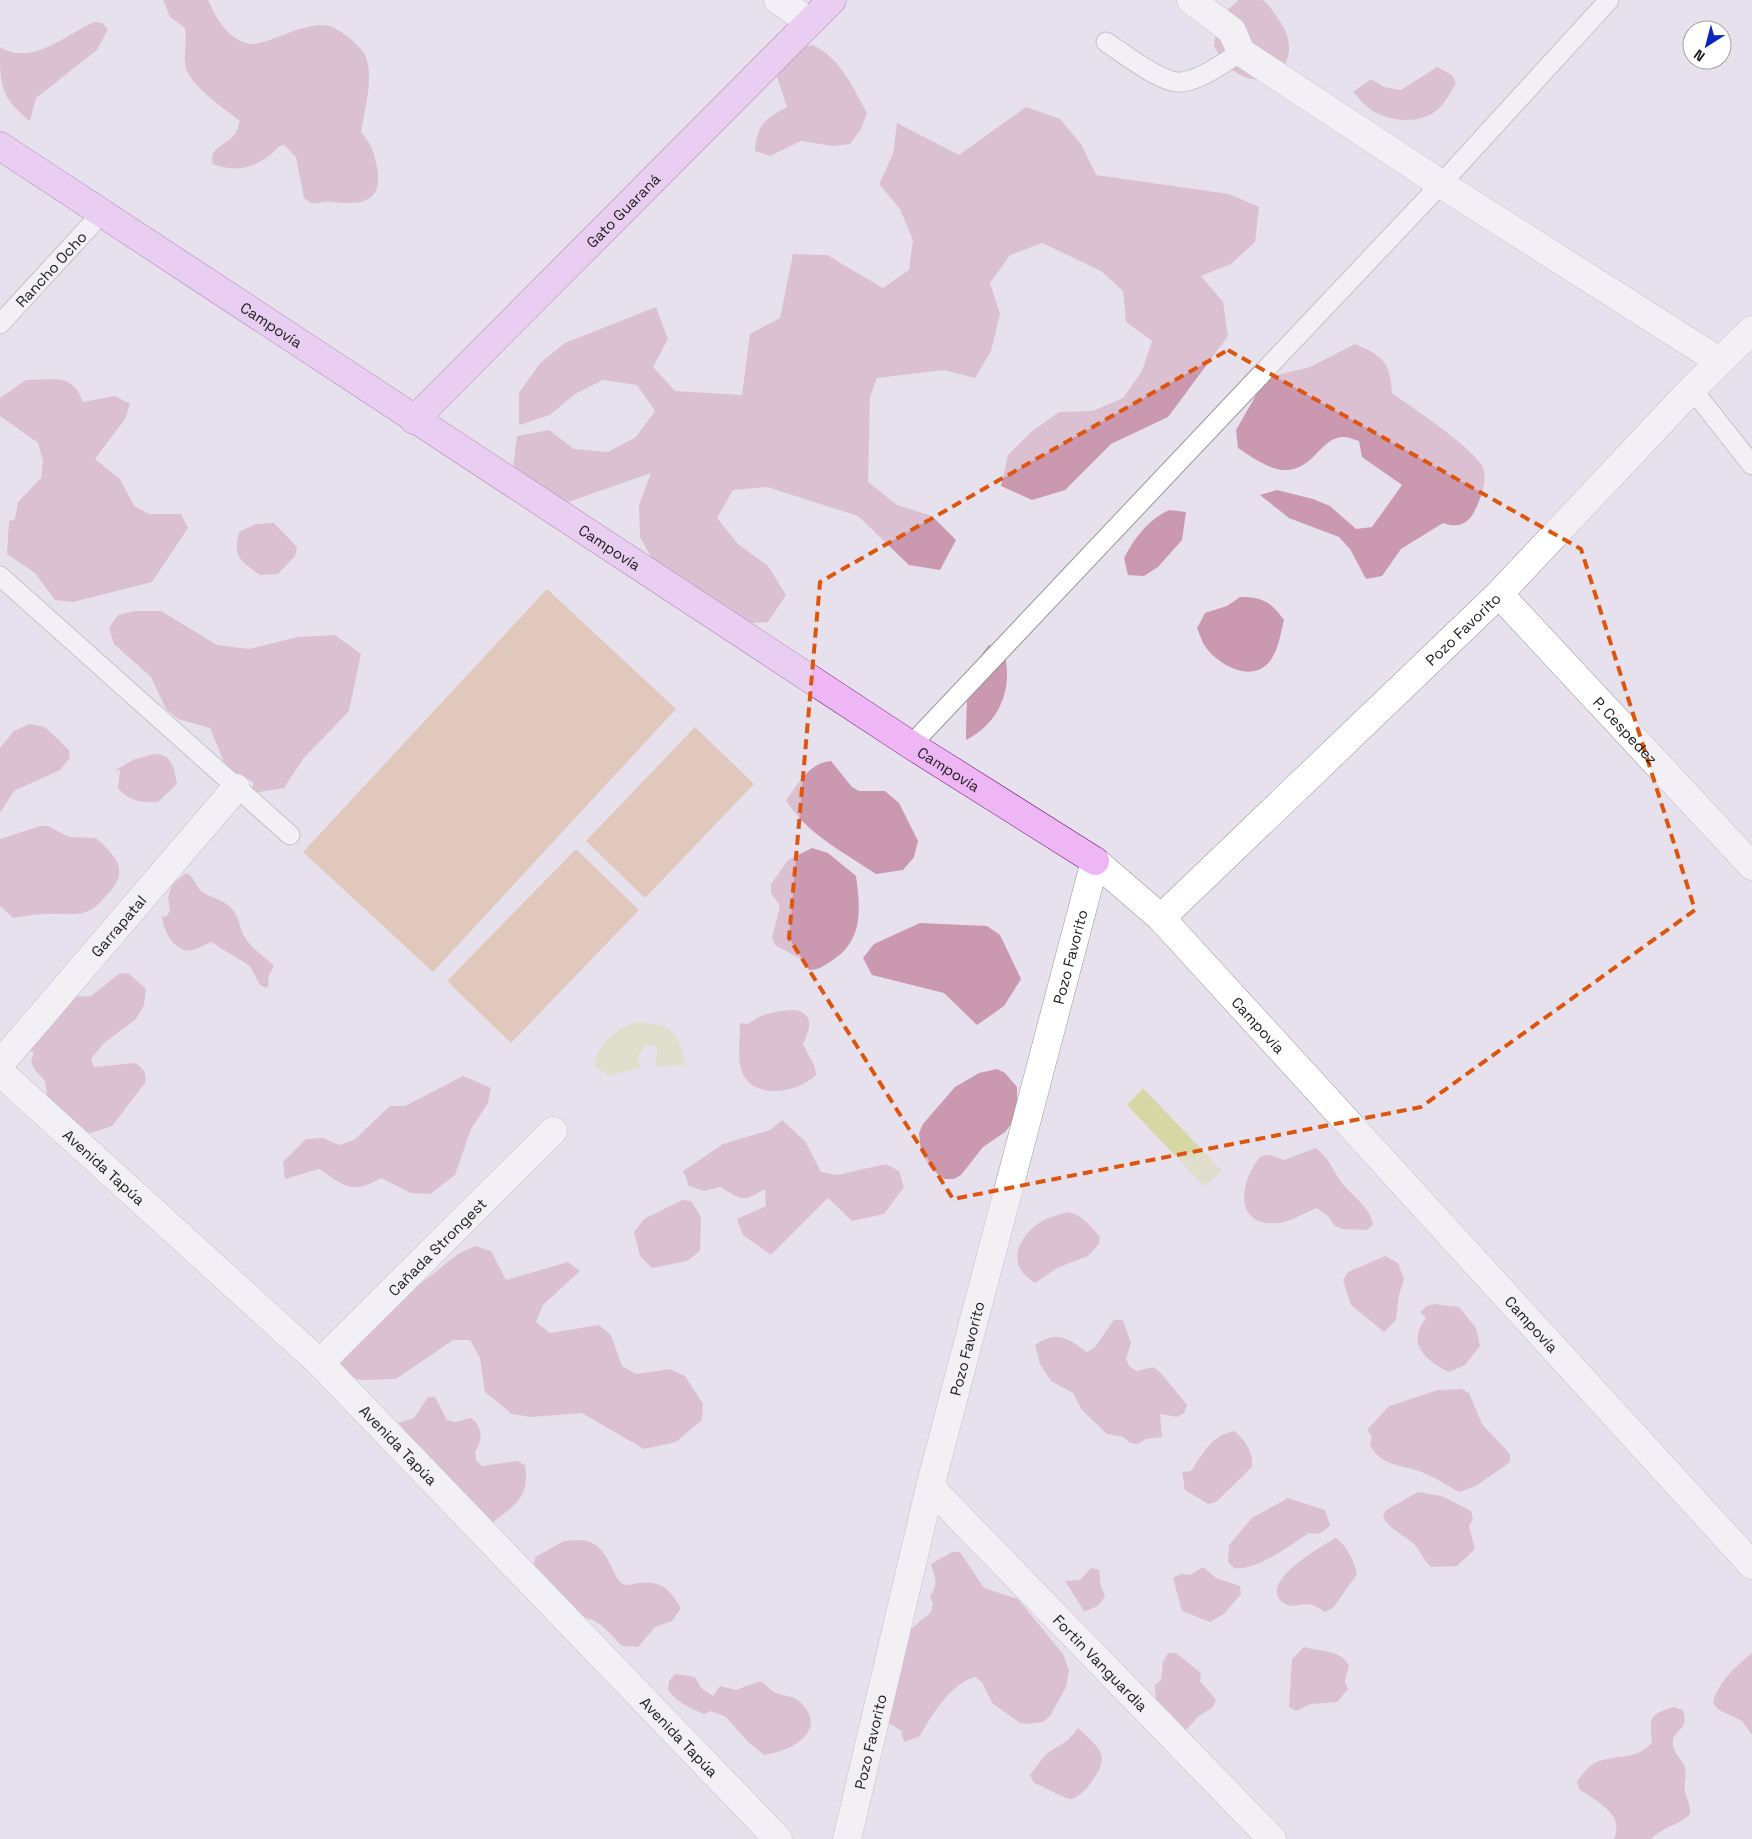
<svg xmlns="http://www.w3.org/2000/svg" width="1752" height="1839" viewBox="0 0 1752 1839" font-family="'Space Grotesk',sans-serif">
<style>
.forest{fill:#ca98af}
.pitch{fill:#d8a983}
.water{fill:#d5d8a4}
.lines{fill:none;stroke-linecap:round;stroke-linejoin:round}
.lane-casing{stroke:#989898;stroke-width:21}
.street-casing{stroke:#989898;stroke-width:29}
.secondary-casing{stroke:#660a6b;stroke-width:29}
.lane{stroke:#fff;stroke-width:19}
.street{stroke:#fff;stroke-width:28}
.secondary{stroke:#eeb6f5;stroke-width:28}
.marked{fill:none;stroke:#de560d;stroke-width:4;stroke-dasharray:10 6;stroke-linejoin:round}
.labels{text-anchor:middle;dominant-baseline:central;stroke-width:4;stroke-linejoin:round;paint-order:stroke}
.street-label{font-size:15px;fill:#1b1b1b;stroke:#fff}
</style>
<rect width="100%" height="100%" fill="#e7e1ed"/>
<g class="forest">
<path d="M163 0H208C216 18 229 42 252 44 263 44 287 33 299 29 323 23 329 22 348 37 355 43 365 51 367 60 373 82 364 111 361 132 371 143 374 152 377 167 384 204 360 205 331 202 324 201 318 204 311 203L304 198 296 157 284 145C276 147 275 151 269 156 251 169 234 172 213 164 208 148 225 146 233 136 237 132 238 126 240 121 224 108 186 84 185 63 184 51 187 40 185 28L170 17Z"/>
<path d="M1239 0C1245 0 1256 0 1262 0 1268 2 1273 12 1277 17 1317 69 1248 112 1214 46L1218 18Z"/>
<path d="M94 22 102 23 108 29 97 50 36 98 30 121C0 97 0 86 0 47 31 67 67 34 94 22Z"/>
<path d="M813 45C841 59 852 86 867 113L861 129 850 144 833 146 801 141 770 156 755 151C757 124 764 120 787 107L777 77C786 55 790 49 813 45Z"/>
<path d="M1437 67 1452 75 1456 83C1450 93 1445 104 1436 111 1416 126 1381 121 1364 104 1360 100 1357 96 1353 92L1371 79 1384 87 1401 90Z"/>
<polygon points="1026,107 1060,119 1081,144 1096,175 1229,194 1259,207 1255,242 1231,264 1201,276 1223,302 1228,336 1168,417 1111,444 1065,490 1032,500 1001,486 1008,455 1031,432 1059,412 1093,411 1123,398 1142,371 1152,341 1126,322 1123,291 1101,271 1042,243 1010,255 990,283 1000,314 991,351 975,378 944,370 877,378 870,397 868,482 897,505 932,516 956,540 940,570 909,565 858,516 767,487 733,490 717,518 738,544 768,566 786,595 768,622 734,624 656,566 640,537 639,505 651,473 557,506 513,468 517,436 549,430 574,449 608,452 636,437 655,411 637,385 603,380 575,394 550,415 519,425 519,393 540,363 565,343 656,307 668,339 653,367 675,391 742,395 750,334 780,318 793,254 827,255 883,288 909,270 913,240 900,209 879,184 893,154 897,123 959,155"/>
<path d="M1355 344C1383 356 1390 362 1392 393 1410 406 1478 451 1483 468 1488 480 1480 501 1474 512 1467 525 1457 528 1443 523L1401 549 1382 576 1366 579 1350 549 1339 537 1289 518 1260 495 1277 490 1313 499 1330 506 1356 529 1372 527 1402 485 1362 457 1359 441C1355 440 1349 437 1344 437 1319 437 1315 471 1284 470 1268 469 1252 457 1238 448L1236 430 1263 383 1277 375 1310 367Z"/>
<path d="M56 379C72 381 77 387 83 402L115 396 130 404 125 419 95 459 120 479 134 506 149 514H181L188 528 152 582 73 602 55 600 35 573 7 554 9 521 15 519 18 502 41 478 43 461 38 443 0 416V398L26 380Z"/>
<path d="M1169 510 1186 512 1182 540 1158 567 1144 576 1128 575 1124 558C1135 537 1148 520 1169 510Z"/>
<path d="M274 523 297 547 295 556 278 574 260 575C239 559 233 559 239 532L256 524Z"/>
<path d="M1240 597C1263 597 1271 602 1284 620 1280 635 1278 656 1265 666 1246 682 1213 661 1203 643 1201 638 1199 633 1197 628L1205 613 1227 606Z"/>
<polygon points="134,611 161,611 217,645 249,649 298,637 335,635 361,654 349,711 303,759 284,788 253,793 253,782 226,767 210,728 178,719 166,709 151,677 114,644 109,628 118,615"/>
<path d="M989 645 1004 653C1014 688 999 724 966 740 967 703 964 674 989 645Z"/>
<polygon points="29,724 45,727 69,750 70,758 60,770 14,791 0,813 0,748 14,731"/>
<path d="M154 754C173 754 174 769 177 784L158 802C141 803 129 801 118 788L120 770 114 771 135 759Z"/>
<path d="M831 761 852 787 859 791H885L899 803 918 841 914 857 903 870 876 874C844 852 806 834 786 800 799 783 809 763 831 761Z"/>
<path d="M40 826H48L69 837 96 838C118 858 131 872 105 897 101 901 96 908 90 910 78 917 62 913 48 914 36 914 25 916 13 918L0 906V839Z"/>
<path d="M812 848 828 853 856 876C861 911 863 942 830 962 822 967 818 970 809 970L799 958 775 945 772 938 780 906 771 893V884L788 860Z"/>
<path d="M186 873C194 876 195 885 201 891 210 898 223 899 231 908 240 917 239 929 246 939 252 949 266 958 274 966L268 977 269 985 266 988 260 985 250 966 211 942C205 945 199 948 193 950 175 954 163 931 162 916L166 917 170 911 168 897 172 885Z"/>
<polygon points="920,923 987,926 1000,935 1021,979 1004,1006 977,1025 944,993 872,975 863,958 874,944"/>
<path d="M128 973 146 989 144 1005 136 1019 103 1044 91 1059 94 1067 135 1063C144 1069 147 1073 145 1083L112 1126 91 1133 57 1123 49 1108 45 1081 34 1069 31 1061 34 1052 18 1048 56 998 91 996 119 974Z"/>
<path d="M796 1010C816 1016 809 1030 803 1044L815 1067 816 1075C796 1095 746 1101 740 1065 738 1052 740 1036 740 1023L748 1024C764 1012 777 1011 796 1010Z"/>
<polygon points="997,1069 1005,1073 1017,1087 1017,1104 1012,1123 1005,1132 983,1147 961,1175 954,1179 944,1179 930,1168 921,1152 919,1133 923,1124 955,1087 979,1073"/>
<path d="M463 1076 491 1088 488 1103 471 1129 455 1175 430 1194 411 1193 381 1178C351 1195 345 1186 319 1169L285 1179 283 1162 306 1139 323 1138 339 1145 354 1140 390 1106H405Z"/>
<path d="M782 1120 805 1141 821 1172 837 1175 886 1164 899 1171 904 1187 884 1214 852 1221 828 1198 771 1255 743 1235 737 1219 766 1206 765 1189C744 1202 741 1201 721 1187L704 1191 689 1186 683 1171 723 1144 770 1130Z"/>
<path d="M1316 1148C1331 1160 1331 1168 1342 1183 1352 1196 1370 1207 1373 1224L1367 1230 1342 1229 1334 1225 1329 1217 1317 1208C1306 1212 1292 1221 1280 1223 1232 1228 1239 1181 1261 1156L1269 1155 1284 1160Z"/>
<polygon points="682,1200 691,1201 701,1217 700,1251 687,1261 652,1268 640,1256 634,1232 644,1219"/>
<path d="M1069 1212C1083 1216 1091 1226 1100 1237L1099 1244 1088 1256 1057 1268 1035 1283C1031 1280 1026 1277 1023 1273 1007 1253 1028 1227 1046 1219 1053 1216 1061 1214 1069 1212Z"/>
<polygon points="475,1246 491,1251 506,1280 568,1262 580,1271 543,1305 536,1322 550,1333 599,1325 611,1335 622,1366 636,1374 670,1369 685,1376 703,1404 702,1420 676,1442 644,1449 582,1413 531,1417 512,1414 485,1392 480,1358 470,1340 453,1340 396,1379 361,1380 343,1375 332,1359 390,1296 419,1285 458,1254"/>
<polygon points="1385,1256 1398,1263 1404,1279 1399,1295 1396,1320 1384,1332 1351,1305 1343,1280 1348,1272"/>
<path d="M1434 1304 1459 1307 1476 1328 1480 1346 1465 1365 1449 1372C1435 1365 1414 1353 1418 1333 1419 1328 1423 1323 1426 1318L1420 1312 1427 1306Z"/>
<path d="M1114 1320H1123L1131 1343 1126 1359 1130 1367 1137 1371 1153 1367 1160 1372 1187 1405 1184 1413 1177 1417 1160 1414 1162 1437 1146 1439 1138 1444 1130 1443 1123 1437 1107 1434 1081 1409 1073 1393 1051 1381 1040 1364 1035 1345C1058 1329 1068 1339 1087 1352L1094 1348Z"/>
<path d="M1462 1389 1469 1393 1482 1424 1510 1454V1462L1476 1486 1459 1492C1448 1486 1436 1478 1424 1473 1403 1464 1382 1468 1370 1445L1372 1436 1367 1430 1389 1406 1438 1390Z"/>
<path d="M428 1397H435L447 1420 455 1422 471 1418C483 1427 483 1440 475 1452L476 1460 482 1466 517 1461 525 1465C530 1499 515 1504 491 1524L395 1424 414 1418Z"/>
<path d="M1234 1431C1245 1439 1254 1454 1252 1467L1216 1502 1208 1504 1185 1490 1182 1472 1191 1471C1203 1453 1212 1435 1234 1431Z"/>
<path d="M1418 1492 1442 1496 1471 1511 1473 1519 1469 1526 1475 1549 1457 1566 1431 1567C1423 1560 1421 1551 1414 1544 1404 1535 1390 1530 1383 1517L1386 1510Z"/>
<path d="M1288 1498 1325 1510 1330 1525C1323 1533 1319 1535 1309 1533 1291 1545 1255 1572 1234 1568L1228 1562 1229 1545 1252 1518Z"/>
<path d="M1336 1538C1347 1546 1354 1561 1357 1574L1333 1608 1325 1612C1321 1610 1316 1606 1312 1605 1303 1602 1294 1609 1285 1604 1253 1585 1323 1545 1336 1538Z"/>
<path d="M564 1541C570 1541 580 1539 587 1541 610 1547 612 1579 623 1584 628 1586 633 1584 638 1583 662 1580 669 1589 681 1608L672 1621 655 1627 638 1647 622 1646C602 1625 596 1615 566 1616L534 1568 535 1557Z"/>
<path d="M952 1552H960L984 1588 1018 1599 1063 1654 1069 1670 1066 1687 1050 1716 1043 1722 1028 1724 1020 1723 992 1703 982 1682 975 1677C950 1684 931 1716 920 1736L905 1742 901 1734 903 1732 889 1723 888 1705 911 1629 931 1612 933 1604 930 1596C939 1585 935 1577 931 1564Z"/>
<polygon points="1203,1567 1216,1578 1240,1586 1241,1594 1224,1614 1210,1622 1182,1611 1173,1578 1181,1574 1190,1575"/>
<path d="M1091 1568 1099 1570 1101 1587 1105 1595C1101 1606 1095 1608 1084 1611L1065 1581 1080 1580Z"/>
<path d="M1304 1647C1321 1652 1339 1649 1349 1665L1345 1681 1348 1689 1337 1702 1311 1704 1296 1711 1289 1707 1292 1659Z"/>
<polygon points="1168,1653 1176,1653 1201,1673 1200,1681 1216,1700 1213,1707 1199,1716 1187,1729 1178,1729 1156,1702 1155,1685 1161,1680 1163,1662"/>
<path d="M1752 1653V1735L1742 1721 1719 1710 1713 1703C1718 1682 1736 1666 1752 1653Z"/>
<path d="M675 1674 695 1677 701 1688 713 1696 720 1686 736 1690 760 1681C765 1683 767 1687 771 1690 779 1697 792 1694 800 1702 830 1730 791 1752 764 1755L748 1742 726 1717 711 1711 704 1714C690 1708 678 1703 668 1690L669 1681Z"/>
<path d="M1674 1707 1683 1710C1690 1732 1672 1729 1673 1744 1673 1752 1681 1758 1684 1765 1688 1773 1683 1783 1685 1792 1687 1800 1691 1805 1690 1814 1679 1826 1665 1825 1651 1839H1614C1625 1814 1597 1802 1579 1789L1577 1781C1581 1776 1586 1770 1590 1766 1609 1752 1637 1763 1652 1742 1649 1717 1650 1714 1674 1707Z"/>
<path d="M1078 1728C1102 1751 1111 1755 1090 1784 1087 1789 1078 1797 1072 1799 1066 1800 1043 1786 1034 1783L1030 1775 1046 1754 1068 1740Z"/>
</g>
<g class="pitch">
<polygon points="547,589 676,709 433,972 303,852"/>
<polygon points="695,727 754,784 645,898 586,841"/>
<polygon points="576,849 639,910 511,1043 447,981"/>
</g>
<g class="water">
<path d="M637 1022C673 1025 677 1030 686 1065L656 1066 657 1047 645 1045 638 1056 640 1067 610 1076 594 1066C598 1043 615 1029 637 1022Z"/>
<polygon points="1143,1088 1222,1171 1205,1187 1127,1105"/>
</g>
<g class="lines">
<defs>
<g id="lane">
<path d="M1106 42C1123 53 1163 85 1182 82 1203 79 1223 63 1241 52"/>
<path id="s1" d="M0 324 102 213"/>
<polyline points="1692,389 1752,465"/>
<polyline points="0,576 290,835"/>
<polyline points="911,745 1441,184 1609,0"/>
</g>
<g id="street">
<polyline points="778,0 810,22"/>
<polyline points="1191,0 1232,31 1241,52 1441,184 1719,361"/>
<path id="s2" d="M1499 594 1752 866"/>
<path id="s3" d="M1161 918 1499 594 1692 389 1752 330"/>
<path id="s4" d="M0 1064 236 788"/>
<path id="s5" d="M0 1072 320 1363 778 1839"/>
<path id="s6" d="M320 1363 553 1131"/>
<path id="s7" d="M930 1487 1272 1839"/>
<path id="s8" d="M847 1839 930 1487 1095 861 1161 918 1752 1565"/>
</g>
<g id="secondary">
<path id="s9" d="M0 146 911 745 1095 861"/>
<path id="s10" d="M414 420 832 0"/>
</g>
</defs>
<use href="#lane" class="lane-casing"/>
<use href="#street" class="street-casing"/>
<use href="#secondary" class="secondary-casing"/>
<use href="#lane" class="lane"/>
<use href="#street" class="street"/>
<use href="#secondary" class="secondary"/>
</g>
<path d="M0 0H1752V1839H0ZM1228 350 1581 549 1695 910 1421 1107 953 1199 789 938 820 582Z" fill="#e7e1ed" fill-opacity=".55" fill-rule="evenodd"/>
<path class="marked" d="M1228 350 1581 549 1695 910 1421 1107 953 1199 789 938 820 582Z"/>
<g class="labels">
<g class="street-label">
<text stroke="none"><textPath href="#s10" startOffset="296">Gato Guaraná</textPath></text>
<text stroke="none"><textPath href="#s1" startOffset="75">Rancho Ocho</textPath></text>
<text stroke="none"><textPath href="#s9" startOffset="325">Campovía</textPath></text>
<text stroke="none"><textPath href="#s9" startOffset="730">Campovía</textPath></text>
<text stroke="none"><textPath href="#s3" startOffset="418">Pozo Favorito</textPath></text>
<text stroke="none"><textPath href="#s2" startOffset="186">P. Cespedez</textPath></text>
<text stroke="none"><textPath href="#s9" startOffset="1135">Campovía</textPath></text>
<text stroke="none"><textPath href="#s4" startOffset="182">Garrapatal</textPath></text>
<text stroke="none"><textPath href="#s8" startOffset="910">Pozo Favorito</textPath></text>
<text stroke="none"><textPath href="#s8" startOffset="1241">Campovía</textPath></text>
<text stroke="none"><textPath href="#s5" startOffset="141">Avenida Tapúa</textPath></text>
<text stroke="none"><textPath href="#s6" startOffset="165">Cañada Strongest</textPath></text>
<text stroke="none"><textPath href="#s8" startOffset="1646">Campovía</textPath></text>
<text stroke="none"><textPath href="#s8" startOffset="505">Pozo Favorito</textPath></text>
<text stroke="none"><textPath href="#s5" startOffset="546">Avenida Tapúa</textPath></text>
<text stroke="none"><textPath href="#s7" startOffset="245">Fortin Vanguardia</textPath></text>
<text stroke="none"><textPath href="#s5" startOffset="951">Avenida Tapúa</textPath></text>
<text stroke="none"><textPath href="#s8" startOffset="100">Pozo Favorito</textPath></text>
</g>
</g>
<g transform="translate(1707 45) rotate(216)"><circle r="24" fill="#ffffff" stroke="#a4a4a4"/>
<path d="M0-4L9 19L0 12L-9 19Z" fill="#0a27bd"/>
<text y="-8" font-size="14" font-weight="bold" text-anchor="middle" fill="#1b1b1b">N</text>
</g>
</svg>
